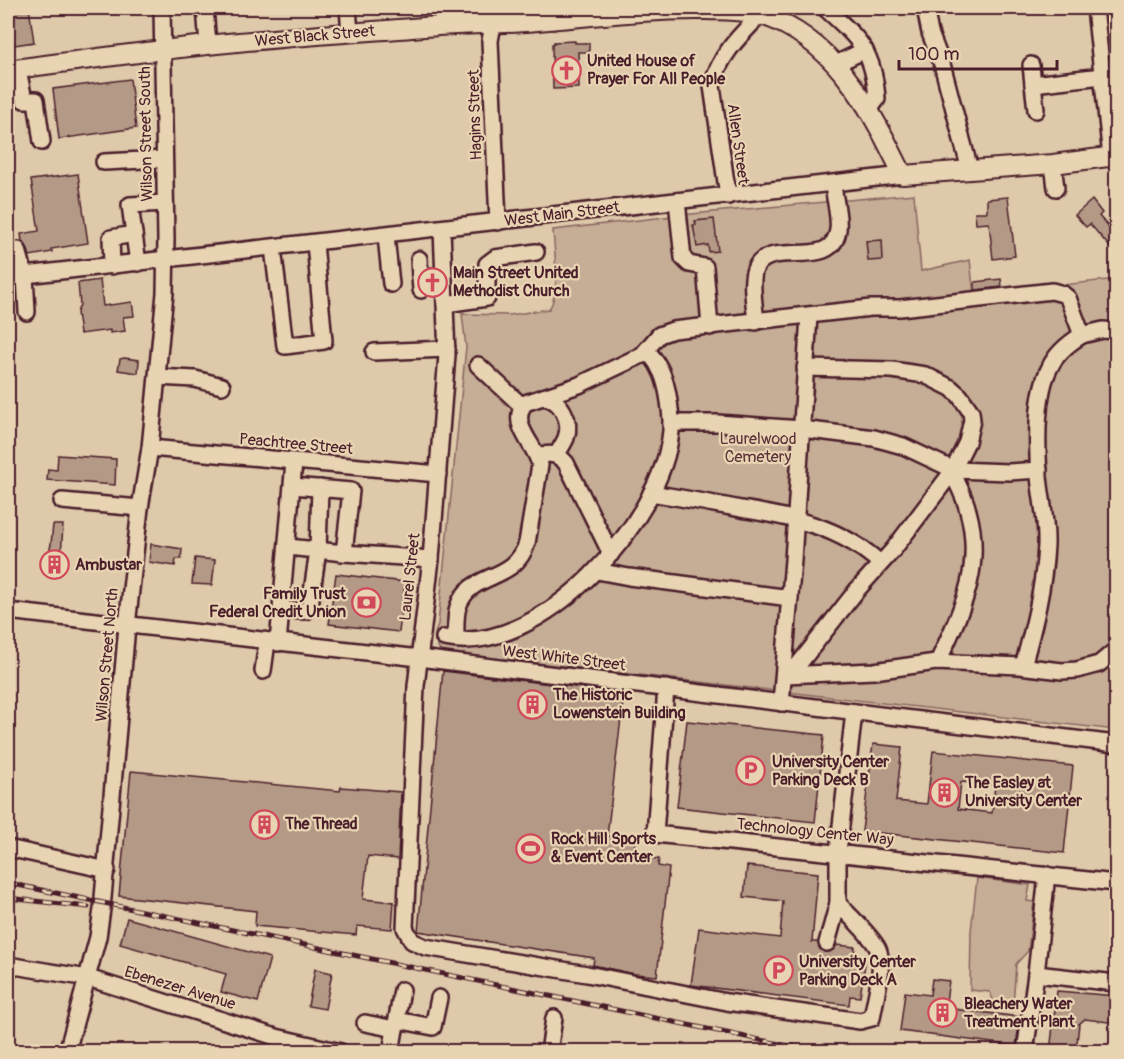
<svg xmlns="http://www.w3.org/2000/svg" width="1124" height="1059" viewBox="0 0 1124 1059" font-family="Pangolin,sans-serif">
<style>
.green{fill:#c6ad95;stroke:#886660;stroke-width:1.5}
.building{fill:#b49a86;stroke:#4a1f2b;stroke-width:1.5;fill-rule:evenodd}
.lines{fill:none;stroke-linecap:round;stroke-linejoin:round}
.minor-casing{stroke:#4a1f2b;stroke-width:20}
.major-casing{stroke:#4a1f2b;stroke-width:22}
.minor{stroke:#e8d4b2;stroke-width:15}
.major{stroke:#e8d4b2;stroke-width:18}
.rail-casing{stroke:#4a1f2b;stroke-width:5}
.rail{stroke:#e8d4b2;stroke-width:3;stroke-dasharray:9;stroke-linecap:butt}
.labels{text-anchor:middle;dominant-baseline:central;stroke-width:4.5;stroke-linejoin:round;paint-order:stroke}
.street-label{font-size:16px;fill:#4a1f2b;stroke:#e8d4b2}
.poi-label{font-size:16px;font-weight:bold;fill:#4a1f2b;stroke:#e8d4b2;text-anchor:start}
.park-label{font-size:16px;fill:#5d343b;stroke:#e8d4b2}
</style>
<rect width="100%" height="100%" fill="#dec9aa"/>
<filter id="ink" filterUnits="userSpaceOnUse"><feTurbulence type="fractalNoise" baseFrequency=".0167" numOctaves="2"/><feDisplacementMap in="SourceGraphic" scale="12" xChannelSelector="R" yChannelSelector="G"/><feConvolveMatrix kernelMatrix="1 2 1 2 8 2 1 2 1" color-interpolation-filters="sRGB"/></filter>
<g filter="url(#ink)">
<g class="green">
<path d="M914 194 921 271 970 260 974 295 1116 279V730L441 652C433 641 433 637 438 624L466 347 462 314 510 315 549 309C561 293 554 250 553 230L691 214Z"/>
<polygon points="977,878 1030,885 1027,901 1034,902 1028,951 1016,964 1013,1005 994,1003 990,992 970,990 971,931"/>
</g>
<g class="building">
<polygon points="8,8 29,8 34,42 8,46"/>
<polygon points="575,41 575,43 589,43 589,52 578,52 579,88 553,89 552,44 554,44 554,42"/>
<polygon points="130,79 136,128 59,139 53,89"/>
<polygon points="78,174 88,243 51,249 52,252 30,256 27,247 22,241 21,234 39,231 31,180"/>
<polygon points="1008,197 1015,256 993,259 989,223 976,224 975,212 987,212 987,199"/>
<polygon points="1092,200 1102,213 1099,216 1116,236 1116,254 1090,224 1086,227 1075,215"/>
<polygon points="714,219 718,251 709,252 708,245 697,247 693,225 696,225 695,221"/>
<polygon points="882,240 883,260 868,261 866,241"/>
<polygon points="1001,279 1002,287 975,290 975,282"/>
<polygon points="100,280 103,306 132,302 134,316 123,317 125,331 110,333 110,330 80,334 77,312 80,305 78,283"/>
<polygon points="124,358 139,360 138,373 118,370 120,359"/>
<polygon points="58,455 116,459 115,485 47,480 48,469 57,470"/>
<polygon points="53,525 63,525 61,556 62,557 59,575 45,572 51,544"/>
<polygon points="151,544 182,549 181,559 176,559 175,566 149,562"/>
<polygon points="195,558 215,560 212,585 192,584"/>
<polygon points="336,574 405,582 399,632 329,624"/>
<polygon points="443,671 624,693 607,836 635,838 634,857 659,859 658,866 669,868 657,976 635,974 593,965 594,958 418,931"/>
<polygon points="687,721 824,735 815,822 677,807"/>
<path d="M873 744 902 747 896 801 927 804 933 751 1073 766 1064 853 862 831ZM961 782 995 785 992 813 958 809Z"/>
<polygon points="131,771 340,791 341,787 401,792 398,859 368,856 363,899 394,902 392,929 357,926 356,935 255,926 256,911 119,896"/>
<polygon points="747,866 818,873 812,942 818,942 820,949 824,952 833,950 837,945 855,947 854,956 866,957 860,997 850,996 849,1005 691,985 699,928 780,938 783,901 744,897"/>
<polygon points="127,918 270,958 258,1002 221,992 226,974 120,944"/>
<polygon points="315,969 332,973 325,1009 308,1006"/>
<polygon points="932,979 949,981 945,1008 1020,1017 1016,1046 900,1031 905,992 930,995"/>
<polygon points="1057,991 1116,996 1116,1023 1085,1019 1079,1024 1076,1052 1050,1052"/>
</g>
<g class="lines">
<defs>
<g id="minor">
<polyline points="205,8 208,45"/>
<polyline points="348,8 350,33"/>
<polyline points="496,8 490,41 498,222"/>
<path d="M825 8C859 39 874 51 877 99L869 110"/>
<polyline points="925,8 930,33 942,64 970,170"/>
<polyline points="1095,8 1111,157"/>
<polyline points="836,64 865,50"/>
<polyline points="1031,65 1033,84"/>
<polyline points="18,69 24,100 36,100 42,142"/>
<polyline points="1036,110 1033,84 1102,76"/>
<polyline points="104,162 164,159"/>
<polyline points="1053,164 1056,188"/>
<path d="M728 196 712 86C719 53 745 31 767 8"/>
<polyline points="677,201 683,258 689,264 705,267 710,327"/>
<path d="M442 229 447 355 431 559 416 686 405 928 412 941 425 947 587 974 727 1002 860 1021 872 1018C875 999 885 965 878 949 872 936 848 915 838 903"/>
<polyline points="386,236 391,284"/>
<polyline points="273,248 285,346 324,341 315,243"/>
<polyline points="8,252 18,250 25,275 27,312"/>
<polyline points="419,259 420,277"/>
<polyline points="138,263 130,205 165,203"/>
<polyline points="112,266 111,238 134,234"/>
<polyline points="8,277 903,175"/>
<polyline points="421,290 420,277 444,276"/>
<polyline points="445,304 487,298 487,264 495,258 536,252"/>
<path d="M756 322C755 308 749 279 756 267 773 238 832 272 838 230 840 216 834 198 833 184"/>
<polyline points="374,352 447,349"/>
<polyline points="642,355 659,335 673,330 871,308 900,308 1052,291 1063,294 1068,298 1082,335 1103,330 1116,331"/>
<polyline points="478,365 522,406"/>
<polyline points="157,377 195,379 222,386"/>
<path d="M543 397C561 399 572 421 566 438 564 443 560 449 557 454"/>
<polyline points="671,423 717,423 802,429 874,438 903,446 954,470 1009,472 1039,470"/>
<polyline points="150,448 438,474"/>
<path d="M538 456C550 453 557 453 566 463L611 554"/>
<polyline points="293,486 351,491 344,553 431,559"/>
<path d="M651 493C681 498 711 503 741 509 792 517 841 527 880 563"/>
<polyline points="62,501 140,508"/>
<polyline points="288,547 344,553"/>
<polyline points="597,571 629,577 790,598"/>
<polyline points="281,610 306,611 310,606 318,550 320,488"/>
<polyline points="8,611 419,658 1116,744"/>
<path d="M444 638C540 659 663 520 671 431 672 419 670 407 668 395 665 379 661 367 650 354L642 355 579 385 525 403C508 425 536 444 540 465L527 543C514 584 470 570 458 607 455 617 456 629 456 639"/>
<polyline points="278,643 294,462"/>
<path d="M938 662C961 611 984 568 968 511 965 497 958 485 952 472"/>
<path d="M1023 666C1034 626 1044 587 1046 545 1047 521 1041 499 1039 476 1037 445 1035 395 1050 367 1056 354 1069 343 1082 335"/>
<polyline points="263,671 267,642"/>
<polyline points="791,674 857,590 893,550 952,472 967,442 972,420 971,412 960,396 951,388 925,375 892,370 805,368"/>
<polyline points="785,675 874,671 936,662 1019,666 1062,671 1077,670 1099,664 1116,650"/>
<polyline points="666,688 655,834 1116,883"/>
<polyline points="781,703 793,560 809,316"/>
<polyline points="8,848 107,870"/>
<polyline points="827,943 838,903 838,852 854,712"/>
<polyline points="8,965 88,978 276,1037 341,1052"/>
<polyline points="1036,974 1116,983"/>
<polyline points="397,1020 433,1027 439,998"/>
<polyline points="365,1023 395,1029"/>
<polyline points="67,1052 98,937 102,909 127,626 140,508 150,448 165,293 166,239 162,8"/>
<polyline points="391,1052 402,990"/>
<polyline points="549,1052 554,1018"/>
<polyline points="1025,1052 1036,974 1047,875"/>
</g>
<path id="major" d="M8 70C74 61 141 52 207 45 284 37 361 32 438 26 467 24 497 24 526 22 587 17 647 9 707 10 730 11 753 10 775 20 841 49 873 114 903 175L1053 164 1116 156"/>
</defs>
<use href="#minor" class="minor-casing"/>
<use href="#major" class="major-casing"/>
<use href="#minor" class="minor"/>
<use href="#major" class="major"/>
<defs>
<g id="rail">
<polyline points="8,883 818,1052"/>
<polyline points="8,898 88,907"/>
</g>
</defs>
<use href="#rail" class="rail-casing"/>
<use href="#rail" class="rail"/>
</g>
</g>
<defs>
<symbol id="church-ring" viewBox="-11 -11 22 22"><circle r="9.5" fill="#e8d4b2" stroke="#d1495b" stroke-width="1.5"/><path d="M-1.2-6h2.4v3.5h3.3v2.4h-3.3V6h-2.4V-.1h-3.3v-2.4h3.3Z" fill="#d1495b"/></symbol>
<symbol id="building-ring" viewBox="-11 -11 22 22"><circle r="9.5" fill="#e8d4b2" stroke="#d1495b" stroke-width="1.5"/><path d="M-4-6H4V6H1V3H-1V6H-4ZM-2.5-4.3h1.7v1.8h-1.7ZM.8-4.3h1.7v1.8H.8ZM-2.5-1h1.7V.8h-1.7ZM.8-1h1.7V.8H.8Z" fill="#d1495b"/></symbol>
<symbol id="bank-ring" viewBox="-11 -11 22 22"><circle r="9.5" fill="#e8d4b2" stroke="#d1495b" stroke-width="1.5"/><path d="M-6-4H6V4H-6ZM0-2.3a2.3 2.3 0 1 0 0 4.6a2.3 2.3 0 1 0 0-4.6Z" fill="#d1495b"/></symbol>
<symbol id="parking-ring" viewBox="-11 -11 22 22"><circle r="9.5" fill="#e8d4b2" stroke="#d1495b" stroke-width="1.5"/><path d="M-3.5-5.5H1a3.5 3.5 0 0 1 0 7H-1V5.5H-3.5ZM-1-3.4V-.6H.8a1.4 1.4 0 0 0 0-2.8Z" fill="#d1495b"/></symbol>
<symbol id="stadium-ring" viewBox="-11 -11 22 22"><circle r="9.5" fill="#e8d4b2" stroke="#d1495b" stroke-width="1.5"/><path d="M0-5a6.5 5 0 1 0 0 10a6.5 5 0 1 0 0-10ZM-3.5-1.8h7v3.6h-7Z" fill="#d1495b"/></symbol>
</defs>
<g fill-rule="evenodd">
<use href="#church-ring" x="550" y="54" width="33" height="33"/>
<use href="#church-ring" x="416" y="266" width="33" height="33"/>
<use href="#building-ring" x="38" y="548" width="33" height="33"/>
<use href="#bank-ring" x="350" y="586" width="33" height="33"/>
<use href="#building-ring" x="516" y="688" width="33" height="33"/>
<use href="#parking-ring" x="734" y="754" width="33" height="33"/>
<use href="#building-ring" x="928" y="776" width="33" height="33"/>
<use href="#building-ring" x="248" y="808" width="33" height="33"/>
<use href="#stadium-ring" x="514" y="832" width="33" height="33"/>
<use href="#parking-ring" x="762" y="954" width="33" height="33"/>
<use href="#building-ring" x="926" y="996" width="33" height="33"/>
</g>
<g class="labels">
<g class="street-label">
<text transform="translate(315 36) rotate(-5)">West Black Street</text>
<text transform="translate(475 115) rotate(-92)">Hagins Street</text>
<text transform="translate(146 134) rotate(-91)">Wilson Street South</text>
<text transform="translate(738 144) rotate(82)">Allen Street</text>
<text transform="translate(562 214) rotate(-7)">West Main Street</text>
<text transform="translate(296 444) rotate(5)">Peachtree Street</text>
<text transform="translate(410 577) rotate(-84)">Laurel Street</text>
<text transform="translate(107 655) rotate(-85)">Wilson Street North</text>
<text transform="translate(564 658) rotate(7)">West White Street</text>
<text transform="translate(815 832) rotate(6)">Technology Center Way</text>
<text transform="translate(180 988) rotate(17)">Ebenezer Avenue</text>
</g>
<g class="poi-label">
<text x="587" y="61">United House of<tspan x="587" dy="18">Prayer For All People</tspan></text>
<text x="453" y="273">Main Street United<tspan x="453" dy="18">Methodist Church</tspan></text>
<text x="75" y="565">Ambustar</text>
<text x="346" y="594" text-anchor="end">Family Trust<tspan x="346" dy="18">Federal Credit Union</tspan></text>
<text x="553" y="695">The Historic<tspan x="553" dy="18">Lowenstein Building</tspan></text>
<text x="772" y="762">University Center<tspan x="772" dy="18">Parking Deck B</tspan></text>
<text x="965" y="783">The Easley at<tspan x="965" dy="18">University Center</tspan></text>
<text x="285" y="824">The Thread</text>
<text x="551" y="839">Rock Hill Sports<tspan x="551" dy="18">&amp; Event Center</tspan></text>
<text x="799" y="962">University Center<tspan x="799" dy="18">Parking Deck A</tspan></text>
<text x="964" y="1004">Bleachery Water<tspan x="964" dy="18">Treatment Plant</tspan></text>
</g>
<g class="park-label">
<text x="758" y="439">Laurelwood<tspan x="758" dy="18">Cemetery</tspan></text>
</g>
</g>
<rect width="1124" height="1059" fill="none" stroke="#e8d4b2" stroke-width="30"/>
<rect x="15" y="15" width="1094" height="1029" fill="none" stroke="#4a1f2b" stroke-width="2" filter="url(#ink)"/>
<path d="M899 60v9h158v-9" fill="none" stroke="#4a1f2b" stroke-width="3"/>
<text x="908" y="60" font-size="18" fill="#4a1f2b" stroke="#e8d4b2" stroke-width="4.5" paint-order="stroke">100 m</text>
</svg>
